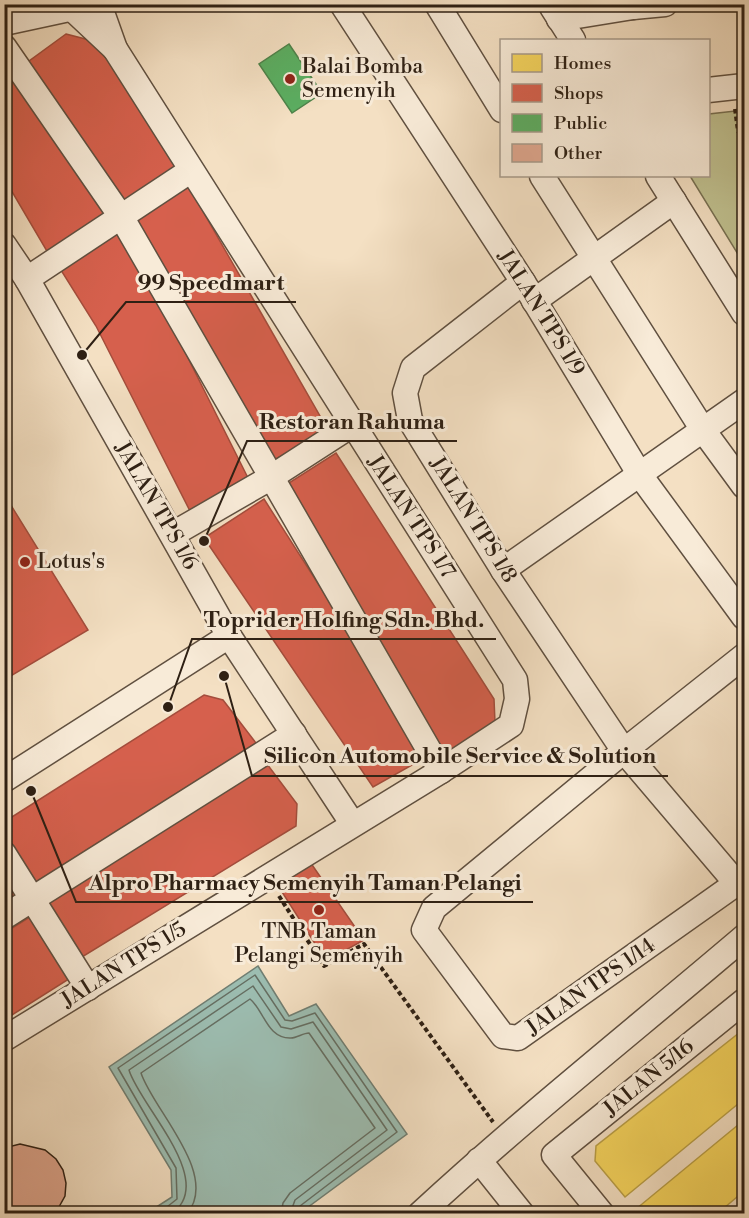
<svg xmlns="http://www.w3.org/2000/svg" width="749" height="1218" viewBox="0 0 749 1218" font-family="'Libre Bodoni',serif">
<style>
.green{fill:#c0c190;stroke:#777052;stroke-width:1.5}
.water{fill:#9cbdb1;stroke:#707e72;stroke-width:1.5}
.homes{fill:#f6d55c;stroke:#ba9f46;stroke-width:1.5}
.shops{fill:#d6604d;stroke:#a44d3c;stroke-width:1.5}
.public{fill:#5aae61;stroke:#4d834a;stroke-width:1.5}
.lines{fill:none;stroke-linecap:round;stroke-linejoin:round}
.shore{stroke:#656e62;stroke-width:1.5}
.building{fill:#dfa68e;stroke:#2e2014;stroke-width:1.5}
.minor-casing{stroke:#605040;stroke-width:27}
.path{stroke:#2e2014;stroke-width:4;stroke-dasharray:4.5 3;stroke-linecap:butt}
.minor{stroke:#f8ebd8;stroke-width:24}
.poi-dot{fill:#8f2418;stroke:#f8ebd8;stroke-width:2}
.labels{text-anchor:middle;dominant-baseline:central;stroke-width:6;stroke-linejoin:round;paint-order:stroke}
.poi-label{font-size:21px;fill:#2e2014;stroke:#f8ebd8;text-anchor:start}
.street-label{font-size:21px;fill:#2e2014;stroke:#f8ebd8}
.leader{fill:none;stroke:#2e2014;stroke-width:2}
.callout-dot{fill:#2e2014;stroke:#f8ebd8;stroke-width:2}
.callout-label{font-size:22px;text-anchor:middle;font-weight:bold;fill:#2e2014;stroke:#f8ebd8;stroke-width:6;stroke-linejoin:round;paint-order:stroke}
</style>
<rect width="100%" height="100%" fill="#f4e0c3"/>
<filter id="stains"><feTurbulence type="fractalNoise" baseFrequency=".00333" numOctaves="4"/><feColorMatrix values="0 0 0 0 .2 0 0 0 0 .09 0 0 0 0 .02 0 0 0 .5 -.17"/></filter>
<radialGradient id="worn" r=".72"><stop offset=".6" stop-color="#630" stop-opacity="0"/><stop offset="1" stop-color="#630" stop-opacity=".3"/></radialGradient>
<polygon class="green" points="744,110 744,264 690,176 708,176 709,114"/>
<polygon class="water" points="258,966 289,1016 316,1004 407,1134 300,1213 147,1213 172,1197 171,1170 109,1067"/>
<g class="homes">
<polygon points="744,1029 744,1099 625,1197 595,1161 596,1146"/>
<polygon points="744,1120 744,1191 717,1214 640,1214 636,1209"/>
</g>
<g class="shops">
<polygon points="66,34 97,42 182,168 122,206 25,64"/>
<polygon points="4,57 112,211 48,253 4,178"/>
<polygon points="189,187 328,430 272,461 132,218"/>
<polygon points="118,224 135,252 249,480 191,513 96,326 59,267"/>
<polygon points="336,453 494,699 495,722 448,752 436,740 281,488"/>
<polygon points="4,494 88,630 4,680"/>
<polygon points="264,499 428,756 373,787 204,538"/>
<polygon points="204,695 223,700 256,743 34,883 4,835 4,822"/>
<polygon points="267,764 297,804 296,826 82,957 44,901"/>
<polygon points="308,859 364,940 326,961 275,881"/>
<polygon points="4,873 21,898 4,908"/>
<polygon points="33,915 72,977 4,1020 4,933"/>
</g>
<polygon class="public" points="289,44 322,93 292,113 259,64"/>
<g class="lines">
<g class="shore">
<polyline points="158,1214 177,1199 176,1168 118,1068 255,975 285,1020 292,1021 315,1013 397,1132 300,1206 298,1214"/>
<path d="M171 1214C219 1182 139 1105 129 1070L253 986 281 1027 291 1029 313 1022 387 1130 295 1200 290 1214"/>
<path d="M187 1214C220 1174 153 1110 141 1073L250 999C264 1010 267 1039 291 1038 297 1038 303 1033 309 1033L375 1128 290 1193 283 1203 281 1214"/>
</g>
</g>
<polygon class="building" points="20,1144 45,1150 56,1159 63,1170 66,1183 65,1196 55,1214 4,1214 4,1148"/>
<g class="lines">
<defs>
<g id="minor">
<polyline points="67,4 115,49"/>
<polyline points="342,4 523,282 640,475 744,617"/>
<polyline points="437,4 502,110"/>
<polyline points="632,4 633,7 665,4"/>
<polyline points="552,7 573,40"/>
<polyline points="559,19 633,7"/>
<polyline points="4,23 69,9"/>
<polyline points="4,47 122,218 441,771"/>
<polyline points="708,90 744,86"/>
<polyline points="542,176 703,430 744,486"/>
<polyline points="658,176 744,313"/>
<polyline points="4,245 27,279 229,636 352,823"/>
<polyline points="27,279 190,171"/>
<polyline points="523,282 413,368 405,393 410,420 503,570 624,751 737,884"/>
<polyline points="534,301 674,201"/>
<polyline points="173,534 270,478 352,425"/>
<polyline points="503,570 744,401"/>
<polyline points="744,656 624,751 434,908 424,930 503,1036 518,1038 744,878"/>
<polyline points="4,780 229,636"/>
<polyline points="4,854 88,988"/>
<polyline points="4,917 294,734"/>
<polyline points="4,1039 441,771 511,725 517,699 515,680 115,49 99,4"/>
<polyline points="479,1160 522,1214"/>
<path d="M420 1214C525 1117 636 1029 744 937"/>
<polyline points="602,1214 554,1155 744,1001"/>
</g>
</defs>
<use href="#minor" class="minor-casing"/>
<g class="path">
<polyline points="735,109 738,131 744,142"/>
<polyline points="279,896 324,966 364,944 493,1122"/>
</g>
<use href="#minor" class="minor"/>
</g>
<g class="poi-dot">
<circle cx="290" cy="79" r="6"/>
<circle cx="25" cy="562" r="6"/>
<circle cx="319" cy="910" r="6"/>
</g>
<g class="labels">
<g class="poi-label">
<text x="302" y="67">Balai Bomba<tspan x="302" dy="24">Semenyih</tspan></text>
<text x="37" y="562">Lotus's</text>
<text x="319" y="932" text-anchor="middle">TNB Taman<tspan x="319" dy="24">Pelangi Semenyih</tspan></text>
</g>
<g class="street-label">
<text transform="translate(541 313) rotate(58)">JALAN TPS 1/9</text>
<text transform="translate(156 506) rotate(60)">JALAN TPS 1/6</text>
<text transform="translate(411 517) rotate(57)">JALAN TPS 1/7</text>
<text transform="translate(473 520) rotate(58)">JALAN TPS 1/8</text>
<text transform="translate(124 965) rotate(-32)">JALAN TPS 1/5</text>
<text transform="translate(591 987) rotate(-35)">JALAN TPS 1/14</text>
<text transform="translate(649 1078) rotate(-39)">JALAN 5/16</text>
</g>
</g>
<path class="leader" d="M82 355L126 302H296M204 541L247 441H457M168 707L192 639H496M224 676L252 776H668M31 791L76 902H533"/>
<g class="callout-dot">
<circle cx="82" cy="355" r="6"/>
<circle cx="204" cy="541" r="6"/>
<circle cx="168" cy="707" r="6"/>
<circle cx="224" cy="676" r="6"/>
<circle cx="31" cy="791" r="6"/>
</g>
<g class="callout-label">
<text x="211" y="290">99 Speedmart</text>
<text x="352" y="429">Restoran Rahuma</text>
<text x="344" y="627">Toprider Holfing Sdn. Bhd.</text>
<text x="460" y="763">Silicon Automobile Service &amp; Solution</text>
<text x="305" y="890">Alpro Pharmacy Semenyih Taman Pelangi</text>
</g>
<rect width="749" height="1218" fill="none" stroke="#f4e0c3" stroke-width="24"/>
<rect x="6" y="6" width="737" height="1206" fill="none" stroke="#2e2014" stroke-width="3"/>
<rect x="12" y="12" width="725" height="1194" fill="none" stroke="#2e2014" stroke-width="1.5"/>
<rect x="500" y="39" width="210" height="138" fill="#f8ebd8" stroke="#a79a8a" stroke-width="1.5"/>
<rect x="512" y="54" width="30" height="18" fill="#f6d55c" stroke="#a79a8a" stroke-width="1.5"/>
<text x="554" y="69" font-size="18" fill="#2e2014">Homes</text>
<rect x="512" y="84" width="30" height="18" fill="#d6604d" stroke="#a79a8a" stroke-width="1.5"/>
<text x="554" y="99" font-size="18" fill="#2e2014">Shops</text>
<rect x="512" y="114" width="30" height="18" fill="#5aae61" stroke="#a79a8a" stroke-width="1.5"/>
<text x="554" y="129" font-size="18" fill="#2e2014">Public</text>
<rect x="512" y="144" width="30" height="18" fill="#dfa68e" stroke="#a79a8a" stroke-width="1.5"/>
<text x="554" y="159" font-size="18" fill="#2e2014">Other</text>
<rect width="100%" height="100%" filter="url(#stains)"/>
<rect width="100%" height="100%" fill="url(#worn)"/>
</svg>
